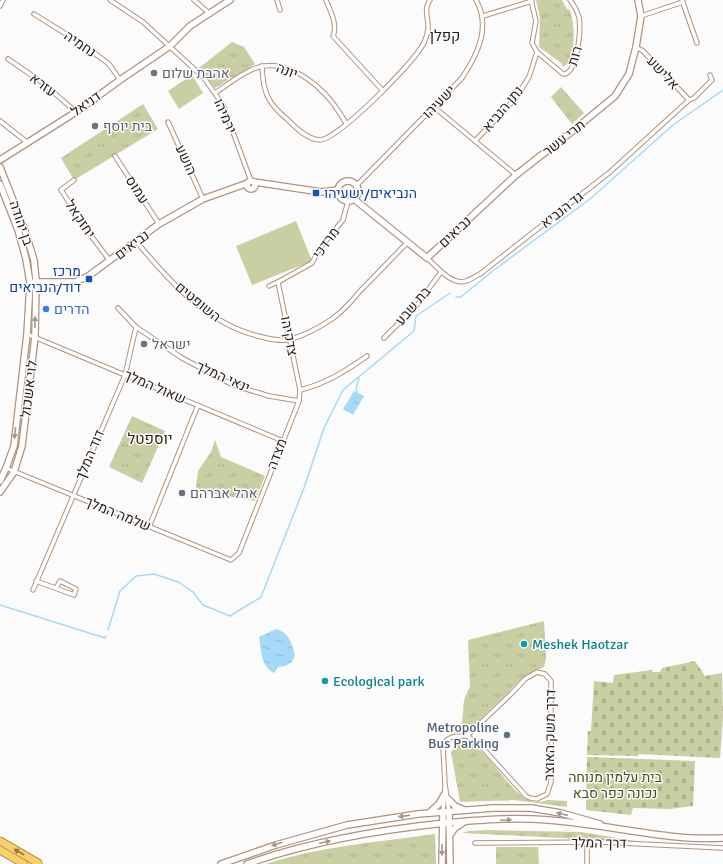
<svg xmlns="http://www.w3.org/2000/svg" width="723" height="864" viewBox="0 0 723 864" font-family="Signika,Heebo,sans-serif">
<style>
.grass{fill:url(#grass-tufts)}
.cemetery{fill:url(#cemetery-stones)}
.pitch{fill:#cacea3}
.water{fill:url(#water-ripples)}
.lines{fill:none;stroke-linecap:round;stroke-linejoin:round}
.stream{stroke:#a5d9f9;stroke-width:1.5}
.street-casing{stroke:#b1927b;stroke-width:5.5}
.secondary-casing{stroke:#b1927b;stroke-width:8}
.highway-casing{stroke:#b2914b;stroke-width:9}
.street{stroke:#fff;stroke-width:3.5}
.secondary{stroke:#fff;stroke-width:5.5}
.highway{stroke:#fbcf69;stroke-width:7}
.oneway{fill:#9f9995}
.oneway2{fill:#92763e}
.worship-dot{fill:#6b7280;stroke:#fbfbfb;stroke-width:1.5}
.transit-dot{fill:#1a4fb4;stroke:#fbfbfb;stroke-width:1.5}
.shop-dot{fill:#3f7fe0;stroke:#fbfbfb;stroke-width:1.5}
.culture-dot{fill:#0f9aa8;stroke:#fbfbfb;stroke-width:1.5}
.service-dot{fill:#5c6f8a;stroke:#fbfbfb;stroke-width:1.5}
.labels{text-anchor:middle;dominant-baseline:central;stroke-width:3;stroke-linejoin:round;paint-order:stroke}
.street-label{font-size:14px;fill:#291d14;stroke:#fbfbfb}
.worship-label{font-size:14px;fill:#5b616d;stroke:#fbfbfb;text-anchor:start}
.transit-label{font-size:14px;fill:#164399;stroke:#fbfbfb;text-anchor:start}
.shop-label{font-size:14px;fill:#366cbe;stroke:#fbfbfb;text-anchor:start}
.culture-label{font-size:14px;fill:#0d838f;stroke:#fbfbfb;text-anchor:start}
.service-label{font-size:14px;fill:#4e5e75;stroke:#fbfbfb;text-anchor:end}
.park-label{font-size:14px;fill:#4c4f1e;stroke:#fbfbfb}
.neighbourhood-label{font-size:15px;fill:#291d14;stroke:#fbfbfb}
</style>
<defs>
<pattern id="grass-tufts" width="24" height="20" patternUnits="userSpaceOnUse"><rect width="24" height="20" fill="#cacea3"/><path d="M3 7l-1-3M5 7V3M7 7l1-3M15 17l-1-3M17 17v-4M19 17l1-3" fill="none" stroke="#aeb08b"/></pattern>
<pattern id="cemetery-stones" width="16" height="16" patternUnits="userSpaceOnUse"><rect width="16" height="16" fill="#cacea3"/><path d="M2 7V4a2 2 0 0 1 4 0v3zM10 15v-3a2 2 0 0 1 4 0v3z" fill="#aeb08b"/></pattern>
<pattern id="water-ripples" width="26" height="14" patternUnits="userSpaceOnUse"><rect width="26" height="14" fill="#a5d9f9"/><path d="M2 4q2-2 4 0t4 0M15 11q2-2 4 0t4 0" fill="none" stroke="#8ebad5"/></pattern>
</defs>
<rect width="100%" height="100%" fill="#fbfbfb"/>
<g class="grass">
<path d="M536 0H562L567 9 570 10C575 27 575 45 570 62L563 67 560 62 539 47 540 18Z"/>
<polygon points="232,42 244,47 255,64 215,88 199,68"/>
<polygon points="561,87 584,113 572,124 551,97"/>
<polygon points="143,104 158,129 74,180 61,158"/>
<polygon points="132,416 165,431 142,483 109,467"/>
<polygon points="215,440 221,457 265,476 255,501 210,493 196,488 198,471 211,452"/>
<polygon points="544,621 546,659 544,667 526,675 470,729 449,734 462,723 464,700 470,686 468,640"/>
<path d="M464 741C486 744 507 791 530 801 536 804 542 801 548 800 554 800 561 801 567 801V807L514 800 460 802 451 752 458 743Z"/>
<polygon points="488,830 581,832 641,842 462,833 469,831"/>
<path d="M435 834 436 864H266C321 846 379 842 435 834Z"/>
<polygon points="496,847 538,847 539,864 496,864"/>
</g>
<g class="cemetery">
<polygon points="695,661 705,676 722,673 723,716 720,758 639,754 638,756 587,755 588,731 591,731 594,681 613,683 614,675 652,670 652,672 660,672 662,668"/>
<polygon points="587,757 695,761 693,806 670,809 633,808 631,815 586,810"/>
</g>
<g class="pitch">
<polygon points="192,75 203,93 179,109 168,91"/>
<polygon points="296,221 312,261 252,285 236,246"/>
</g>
<g class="water">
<polygon points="354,391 364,396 353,415 343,409"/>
<path d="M276 629C289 632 292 644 295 655L292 662 285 666 278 667 274 673C261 667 261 649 259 637Z"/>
</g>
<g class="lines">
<g class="stream">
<polyline points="456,297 461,297 490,273 590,199 673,125 723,90"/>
<polyline points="357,392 356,388 359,378"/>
<polyline points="0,605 105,638 106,636"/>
<polyline points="108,630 120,591 136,576 154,574 178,582 193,592 203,605 230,616 261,597 304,488 324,428 343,390 414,331 416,316 450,293"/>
</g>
<defs>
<g id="street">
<polyline points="110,0 143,22 204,78 223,105 251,181"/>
<polyline points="194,0 209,13"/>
<polyline points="277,0 280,10"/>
<path d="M326 0C330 10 338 25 333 36L383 91"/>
<path d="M531 0 536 21 532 43 537 52 563 74H565C578 70 581 29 579 17 577 11 574 5 570 0"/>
<polyline points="682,0 697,43"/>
<polyline points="0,6 3,0"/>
<polyline points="34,14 82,44 109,64 120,80"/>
<polyline points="483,16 532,1"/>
<polyline points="641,16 683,2"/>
<polyline points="636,47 643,51 689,100"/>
<polyline points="8,59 43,83 76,112"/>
<path d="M262 66C263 91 267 103 287 119 295 127 308 140 320 140 337 140 410 66 420 49 424 44 427 36 428 29 429 19 423 9 430 0"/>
<path d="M215 93C227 85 238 76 251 70 277 57 307 75 325 94 333 102 340 113 346 123"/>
<polyline points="434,107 516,175"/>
<polyline points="0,121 28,143"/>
<polyline points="168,122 203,199"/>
<polyline points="475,141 515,99 529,77 537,52"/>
<polyline points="115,156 159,224"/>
<polyline points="74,180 61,190 92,237 110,261"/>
<path d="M356 186 462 78C478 54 491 27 476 0"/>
<path d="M136 241C169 281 206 323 258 336 269 339 281 342 291 339 306 335 320 327 332 319 343 311 352 301 360 291 376 275 391 259 407 243"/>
<path d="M427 258C436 266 452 286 466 281 471 280 475 276 480 274L610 172 689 100 694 98 712 80 710 75"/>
<polyline points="269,286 278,282 312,263 320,248 343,220 348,201"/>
<polyline points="118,308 136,327 182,358 233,385 269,396 299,401"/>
<polyline points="27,334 283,441"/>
<polyline points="384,338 417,305 441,272"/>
<path d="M300 390C325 384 346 371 367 356"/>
<polyline points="6,468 231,560 239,553 299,401 300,390 278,282"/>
<polyline points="149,527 198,405"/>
<polyline points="36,581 74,595 76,589 60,581 56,588"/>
<polyline points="33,590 125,375 136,327"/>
<polygon points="537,672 545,674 551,681 551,782 547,794 537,799 530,798 526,796 480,745 467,736 512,693 525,679"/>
<polyline points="443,812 445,787"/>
<path d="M449 812 445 784 443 747C446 735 457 736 467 736"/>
<polyline points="475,843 600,842 723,848"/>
<polyline points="587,864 587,842"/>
</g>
<g id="secondary">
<polyline points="0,160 76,112 120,80 170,46 190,26 230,0"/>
<polyline points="0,167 24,228 34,260 36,281 35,337 22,446 14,472 0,492"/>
<circle cx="251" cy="185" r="4"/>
<circle cx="348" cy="191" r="10"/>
<polyline points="254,182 321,192 338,190"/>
<polyline points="0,184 18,230 26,259 30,283 27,334 14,446 6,468 0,481"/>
<polyline points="354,199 427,258 516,175 580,125 615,96 629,74 636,47 641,16 638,0"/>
<polyline points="34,282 75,282 87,277 159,224 203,199 248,183"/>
<polyline points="448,799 455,806 464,810"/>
<polyline points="449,812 450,864"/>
<polyline points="429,813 439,804 444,795"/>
<polyline points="450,835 455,828 464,822"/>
<polyline points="221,864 276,845 347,825 418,814 493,808 531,808 561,813 600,824"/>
<path d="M247 864C311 841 378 830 445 823 479 820 514 817 548 820 607 824 664 841 723 838"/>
<polyline points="442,864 443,812"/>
</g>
<g id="highway">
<polyline points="0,841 38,863"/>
<polyline points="0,850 24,864"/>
</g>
</defs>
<use href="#street" class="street-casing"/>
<use href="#secondary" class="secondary-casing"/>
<use href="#highway" class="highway-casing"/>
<use href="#street" class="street"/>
<use href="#secondary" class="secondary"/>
<use href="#highway" class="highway"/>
</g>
<defs><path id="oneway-solid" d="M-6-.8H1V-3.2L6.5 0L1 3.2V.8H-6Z"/></defs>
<g class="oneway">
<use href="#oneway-solid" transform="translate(35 322) rotate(-89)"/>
<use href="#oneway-solid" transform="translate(15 433) rotate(96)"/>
<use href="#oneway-solid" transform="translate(562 814) rotate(-167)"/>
<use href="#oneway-solid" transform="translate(404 816) rotate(173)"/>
<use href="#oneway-solid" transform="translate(506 820) rotate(-2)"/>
<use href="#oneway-solid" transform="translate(325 842) rotate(-12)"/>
<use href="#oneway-solid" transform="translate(277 844) rotate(162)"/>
<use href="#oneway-solid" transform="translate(442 850) rotate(90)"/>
</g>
<use class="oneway2" href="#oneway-solid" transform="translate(19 852) rotate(-150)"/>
<g class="worship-dot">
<circle cx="154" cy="73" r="4"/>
<circle cx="95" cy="126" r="4"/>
<circle cx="144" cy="344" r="4"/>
<circle cx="182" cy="493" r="4"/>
</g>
<g class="transit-dot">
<rect x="312" y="189" width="8" height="8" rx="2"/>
<rect x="85" y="275" width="8" height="8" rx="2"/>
</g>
<circle class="shop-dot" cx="46" cy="309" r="4"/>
<g class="culture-dot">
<circle cx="524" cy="644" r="4"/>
<circle cx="325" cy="681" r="4"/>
</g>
<circle class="service-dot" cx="507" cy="735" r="4"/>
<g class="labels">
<g class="street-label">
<text transform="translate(80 44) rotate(34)">נחמיה</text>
<text transform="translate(575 56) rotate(-74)">רות</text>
<text transform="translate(287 71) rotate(21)">יונה</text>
<text transform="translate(663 73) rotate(47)">אלישע</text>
<text transform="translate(43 85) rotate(38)">עזרא</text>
<text transform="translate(439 102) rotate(-46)">ישעיהו</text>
<text transform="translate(86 104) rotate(-35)">דניאל</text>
<text transform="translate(503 109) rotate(-50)">נתן הנביא</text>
<text transform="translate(225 116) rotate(66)">ירמיהו</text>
<text transform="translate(564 138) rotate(-38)">תרי עשר</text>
<text transform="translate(186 160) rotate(65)">הושע</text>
<text transform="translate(137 190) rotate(57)">עמוס</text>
<text transform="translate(562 210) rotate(-38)">גד הנביא</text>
<text transform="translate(80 219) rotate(56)">יחזקאל</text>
<text transform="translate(21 223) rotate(71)">בן יהודה</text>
<text transform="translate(455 232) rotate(-43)">נביאים</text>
<text transform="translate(326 243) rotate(-54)">מרדכי</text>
<text transform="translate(132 245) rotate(-37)">נביאים</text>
<text transform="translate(198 302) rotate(39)">השופטים</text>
<text transform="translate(413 306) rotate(-49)">בת שבע</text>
<text transform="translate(289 336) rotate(79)">צדקיהו</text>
<text transform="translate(223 377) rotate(24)">ינאי המלך</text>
<text transform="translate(155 387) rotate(23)">שאול המלך</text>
<text transform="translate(29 389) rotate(-83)">לוי אשכול</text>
<text transform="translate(277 454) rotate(-69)">מצדה</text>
<text transform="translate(90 455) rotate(-67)">דוד המלך</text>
<text transform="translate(118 514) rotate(22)">שלמה המלך</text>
<text transform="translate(550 735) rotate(-89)">דרך משק האוצר</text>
<text transform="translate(599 843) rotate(1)">דרך המלך</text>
</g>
<g class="worship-label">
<text x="162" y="73">אהבת שלום</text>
<text x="103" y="126">בית יוסף</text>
<text x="152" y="344">ישראל</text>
<text x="190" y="493">אהל אברהם</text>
</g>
<g class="transit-label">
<text x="324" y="193">הנביאים/ישעיהו</text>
<text x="81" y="271" text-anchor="end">מרכז<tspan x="81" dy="16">דוד/הנביאים</tspan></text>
</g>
<g class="shop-label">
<text x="54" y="309">הדרים</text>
</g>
<g class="culture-label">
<text x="532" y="644">Meshek Haotzar</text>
<text x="333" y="681">Ecological park</text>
</g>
<g class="service-label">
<text x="499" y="727">Metropoline<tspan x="499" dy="16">Bus Parking</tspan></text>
</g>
<g class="park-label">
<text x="615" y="777">בית עלמין מנוחה<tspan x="615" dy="16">נכונה כפר סבא</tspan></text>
</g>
<g class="neighbourhood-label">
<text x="445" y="36">קפלן</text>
<text x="150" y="439">יוספטל</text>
</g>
</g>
</svg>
